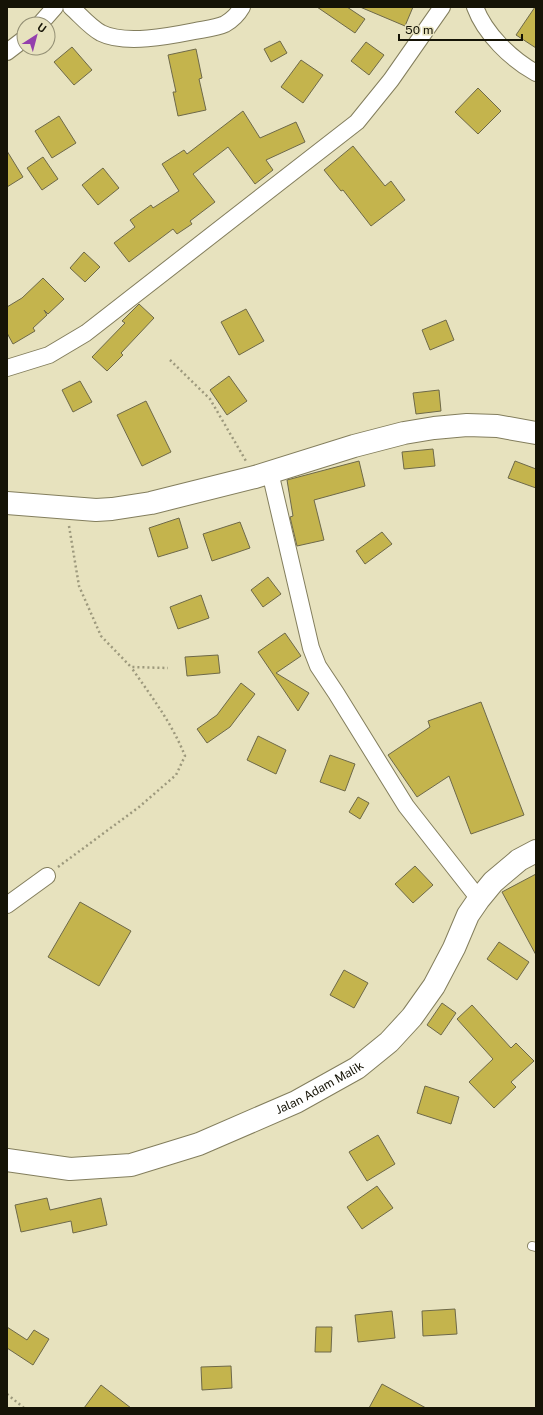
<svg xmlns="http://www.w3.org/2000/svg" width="543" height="1415" viewBox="0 0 543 1415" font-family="'Public Sans',sans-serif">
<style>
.building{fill:#c4b44d;stroke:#6e6949}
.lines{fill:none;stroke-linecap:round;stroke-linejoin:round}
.service-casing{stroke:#837e5d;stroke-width:10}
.minor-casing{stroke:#837e5d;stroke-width:18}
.secondary-casing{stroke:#837e5d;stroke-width:24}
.trunk-casing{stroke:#837e5d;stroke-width:24}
.path{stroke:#9d997d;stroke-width:2.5;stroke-dasharray:2 3;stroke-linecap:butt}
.service{stroke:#fff;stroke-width:8}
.minor{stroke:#fff;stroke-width:16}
.secondary{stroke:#fff;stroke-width:22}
.trunk{stroke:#fff;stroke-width:22}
.labels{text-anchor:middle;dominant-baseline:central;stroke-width:3;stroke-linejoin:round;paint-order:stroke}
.street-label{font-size:12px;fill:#151306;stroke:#e7e2be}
</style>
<rect width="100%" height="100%" fill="#e7e2be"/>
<g class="building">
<polygon points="317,7 347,7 365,19 355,33"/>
<polygon points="360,7 413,7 405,26"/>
<polygon points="535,7 536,7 536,48 516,35"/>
<polygon points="280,41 287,53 271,62 264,49"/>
<polygon points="366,42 384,55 369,75 351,61"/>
<polygon points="72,47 92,70 74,85 54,62"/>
<polygon points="196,49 202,78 199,79 206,110 178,116 173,92 176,92 168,55"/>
<polygon points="301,60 323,75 303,103 281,87"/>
<polygon points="478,88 501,111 478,134 455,112"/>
<polygon points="243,111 260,138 296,122 305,142 266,160 273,170 255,184 228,147 193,174 215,202 190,221 192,224 177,234 173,229 129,262 114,243 135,227 130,220 151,205 153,208 179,191 162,164 184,150 187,154"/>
<polygon points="59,116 76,143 52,158 35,131"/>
<polygon points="353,146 385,186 391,181 405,200 371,226 343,190 341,191 324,170"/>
<polygon points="7,151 23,177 7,187"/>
<polygon points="43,157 58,179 42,190 27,168"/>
<polygon points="103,168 119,188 98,205 82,185"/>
<polygon points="84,252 100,267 85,282 70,268"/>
<polygon points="43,278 64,299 48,314 44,310 47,315 33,328 35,331 13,344 7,333 7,307 22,298"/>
<polygon points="139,304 154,318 121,353 123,355 107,371 92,357 125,323 122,321"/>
<polygon points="246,309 264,341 239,355 221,322"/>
<polygon points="446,320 454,340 430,350 422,330"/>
<polygon points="229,376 247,401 227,415 210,390"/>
<polygon points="80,381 92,402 73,412 62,390"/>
<polygon points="439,390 441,411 416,414 413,393"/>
<polygon points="146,401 171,452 142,466 117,415"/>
<polygon points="433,449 435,466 404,469 402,452"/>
<polygon points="359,461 365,486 314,500 324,540 297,546 290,517 293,516 287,480"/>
<polygon points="515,461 536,469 536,488 508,478"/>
<polygon points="179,518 188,548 158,557 149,528"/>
<polygon points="240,522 250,548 212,561 203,534"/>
<polygon points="382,532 392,544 365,564 356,551"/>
<polygon points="268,577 281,594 263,607 251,590"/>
<polygon points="201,595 209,618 178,629 170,607"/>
<polygon points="285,633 301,656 276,673 309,693 298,711 258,652"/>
<polygon points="218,655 220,673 187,676 185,657"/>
<polygon points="241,683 255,694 230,727 207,743 197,729 217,715"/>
<polygon points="481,702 524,815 471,834 449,776 417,797 388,755 430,727 428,721"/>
<polygon points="258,736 286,750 276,774 247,760"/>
<polygon points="330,755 355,764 345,791 320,782"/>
<polygon points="358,797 369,803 360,819 349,812"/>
<polygon points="415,866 433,885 413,903 395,884"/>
<polygon points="536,874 536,955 502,892"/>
<polygon points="80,902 131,931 99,986 48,957"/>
<polygon points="499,942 529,962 517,980 487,959"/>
<polygon points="344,970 368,983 354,1008 330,995"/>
<polygon points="442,1003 456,1013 441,1035 427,1025"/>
<polygon points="472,1005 511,1048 516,1043 534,1061 511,1082 516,1087 494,1108 469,1082 493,1059 457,1019"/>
<polygon points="425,1086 459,1097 451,1124 417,1113"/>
<polygon points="378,1135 395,1164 367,1181 349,1152"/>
<polygon points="377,1186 393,1208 362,1229 347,1207"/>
<polygon points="47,1198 50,1210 101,1198 107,1225 73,1233 71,1221 21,1232 15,1205"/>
<polygon points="455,1309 457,1334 423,1336 422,1311"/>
<polygon points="392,1311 395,1338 358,1342 355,1315"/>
<polygon points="7,1327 27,1340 34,1330 49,1339 33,1365 7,1348"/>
<polygon points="316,1327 332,1327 331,1352 315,1352"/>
<polygon points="231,1366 232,1388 202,1390 201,1367"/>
<polygon points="382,1384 426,1408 369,1408"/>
<polygon points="101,1385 131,1408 84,1408"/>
</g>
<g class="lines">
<defs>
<polyline id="service" points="532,1246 536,1247"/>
<g id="minor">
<path d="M71 7C81 16 90 27 101 33 125 45 170 36 195 31 205 29 216 28 225 24 232 20 238 14 242 7"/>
<path d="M475 7C485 34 511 59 536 73"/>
<polyline points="40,24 55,7"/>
<polyline points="7,52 24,39"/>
<polyline points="7,368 49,355 86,333 357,122 391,80 442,7"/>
<polyline points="270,472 311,648 318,666 336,693 406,806 479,899"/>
<polyline points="7,905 47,876"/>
</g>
<polyline id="secondary" points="7,503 96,510 112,509 151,503 255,477 354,446 404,433 434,428 467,425 497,426 536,433"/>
<g id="trunk">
<path id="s1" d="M7 1160 70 1169 131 1165 199 1144 296 1102 357 1068 389 1042 412 1017 434 986 454 948 468 915 479 899 493 882 519 860 536 851"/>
</g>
</defs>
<use href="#service" class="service-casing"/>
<use href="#minor" class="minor-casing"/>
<use href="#secondary" class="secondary-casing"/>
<use href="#trunk" class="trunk-casing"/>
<g class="path">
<polyline points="170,360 210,399 246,461"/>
<polyline points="69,526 79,586 101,636 131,667 168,668"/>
<path d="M58 867 139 807 176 775 185 756C172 723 151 696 131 667"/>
<polyline points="7,1394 24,1408"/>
</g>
<use href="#service" class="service"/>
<use href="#minor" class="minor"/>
<use href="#secondary" class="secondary"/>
<use href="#trunk" class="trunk"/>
</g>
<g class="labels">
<g class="street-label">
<text stroke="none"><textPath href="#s1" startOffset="329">Jalan Adam Malik</textPath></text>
</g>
</g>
<rect width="543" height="1415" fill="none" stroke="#151306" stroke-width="16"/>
<g transform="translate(36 36) rotate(36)"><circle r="19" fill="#e7e2be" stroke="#938f74"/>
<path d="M0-3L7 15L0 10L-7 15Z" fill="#943fad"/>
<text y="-6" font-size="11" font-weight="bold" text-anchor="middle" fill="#151306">U</text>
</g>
<path d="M399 34v6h123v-6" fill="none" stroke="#151306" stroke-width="2"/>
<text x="405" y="34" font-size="12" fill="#151306" stroke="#e7e2be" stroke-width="3" paint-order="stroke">50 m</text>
</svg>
